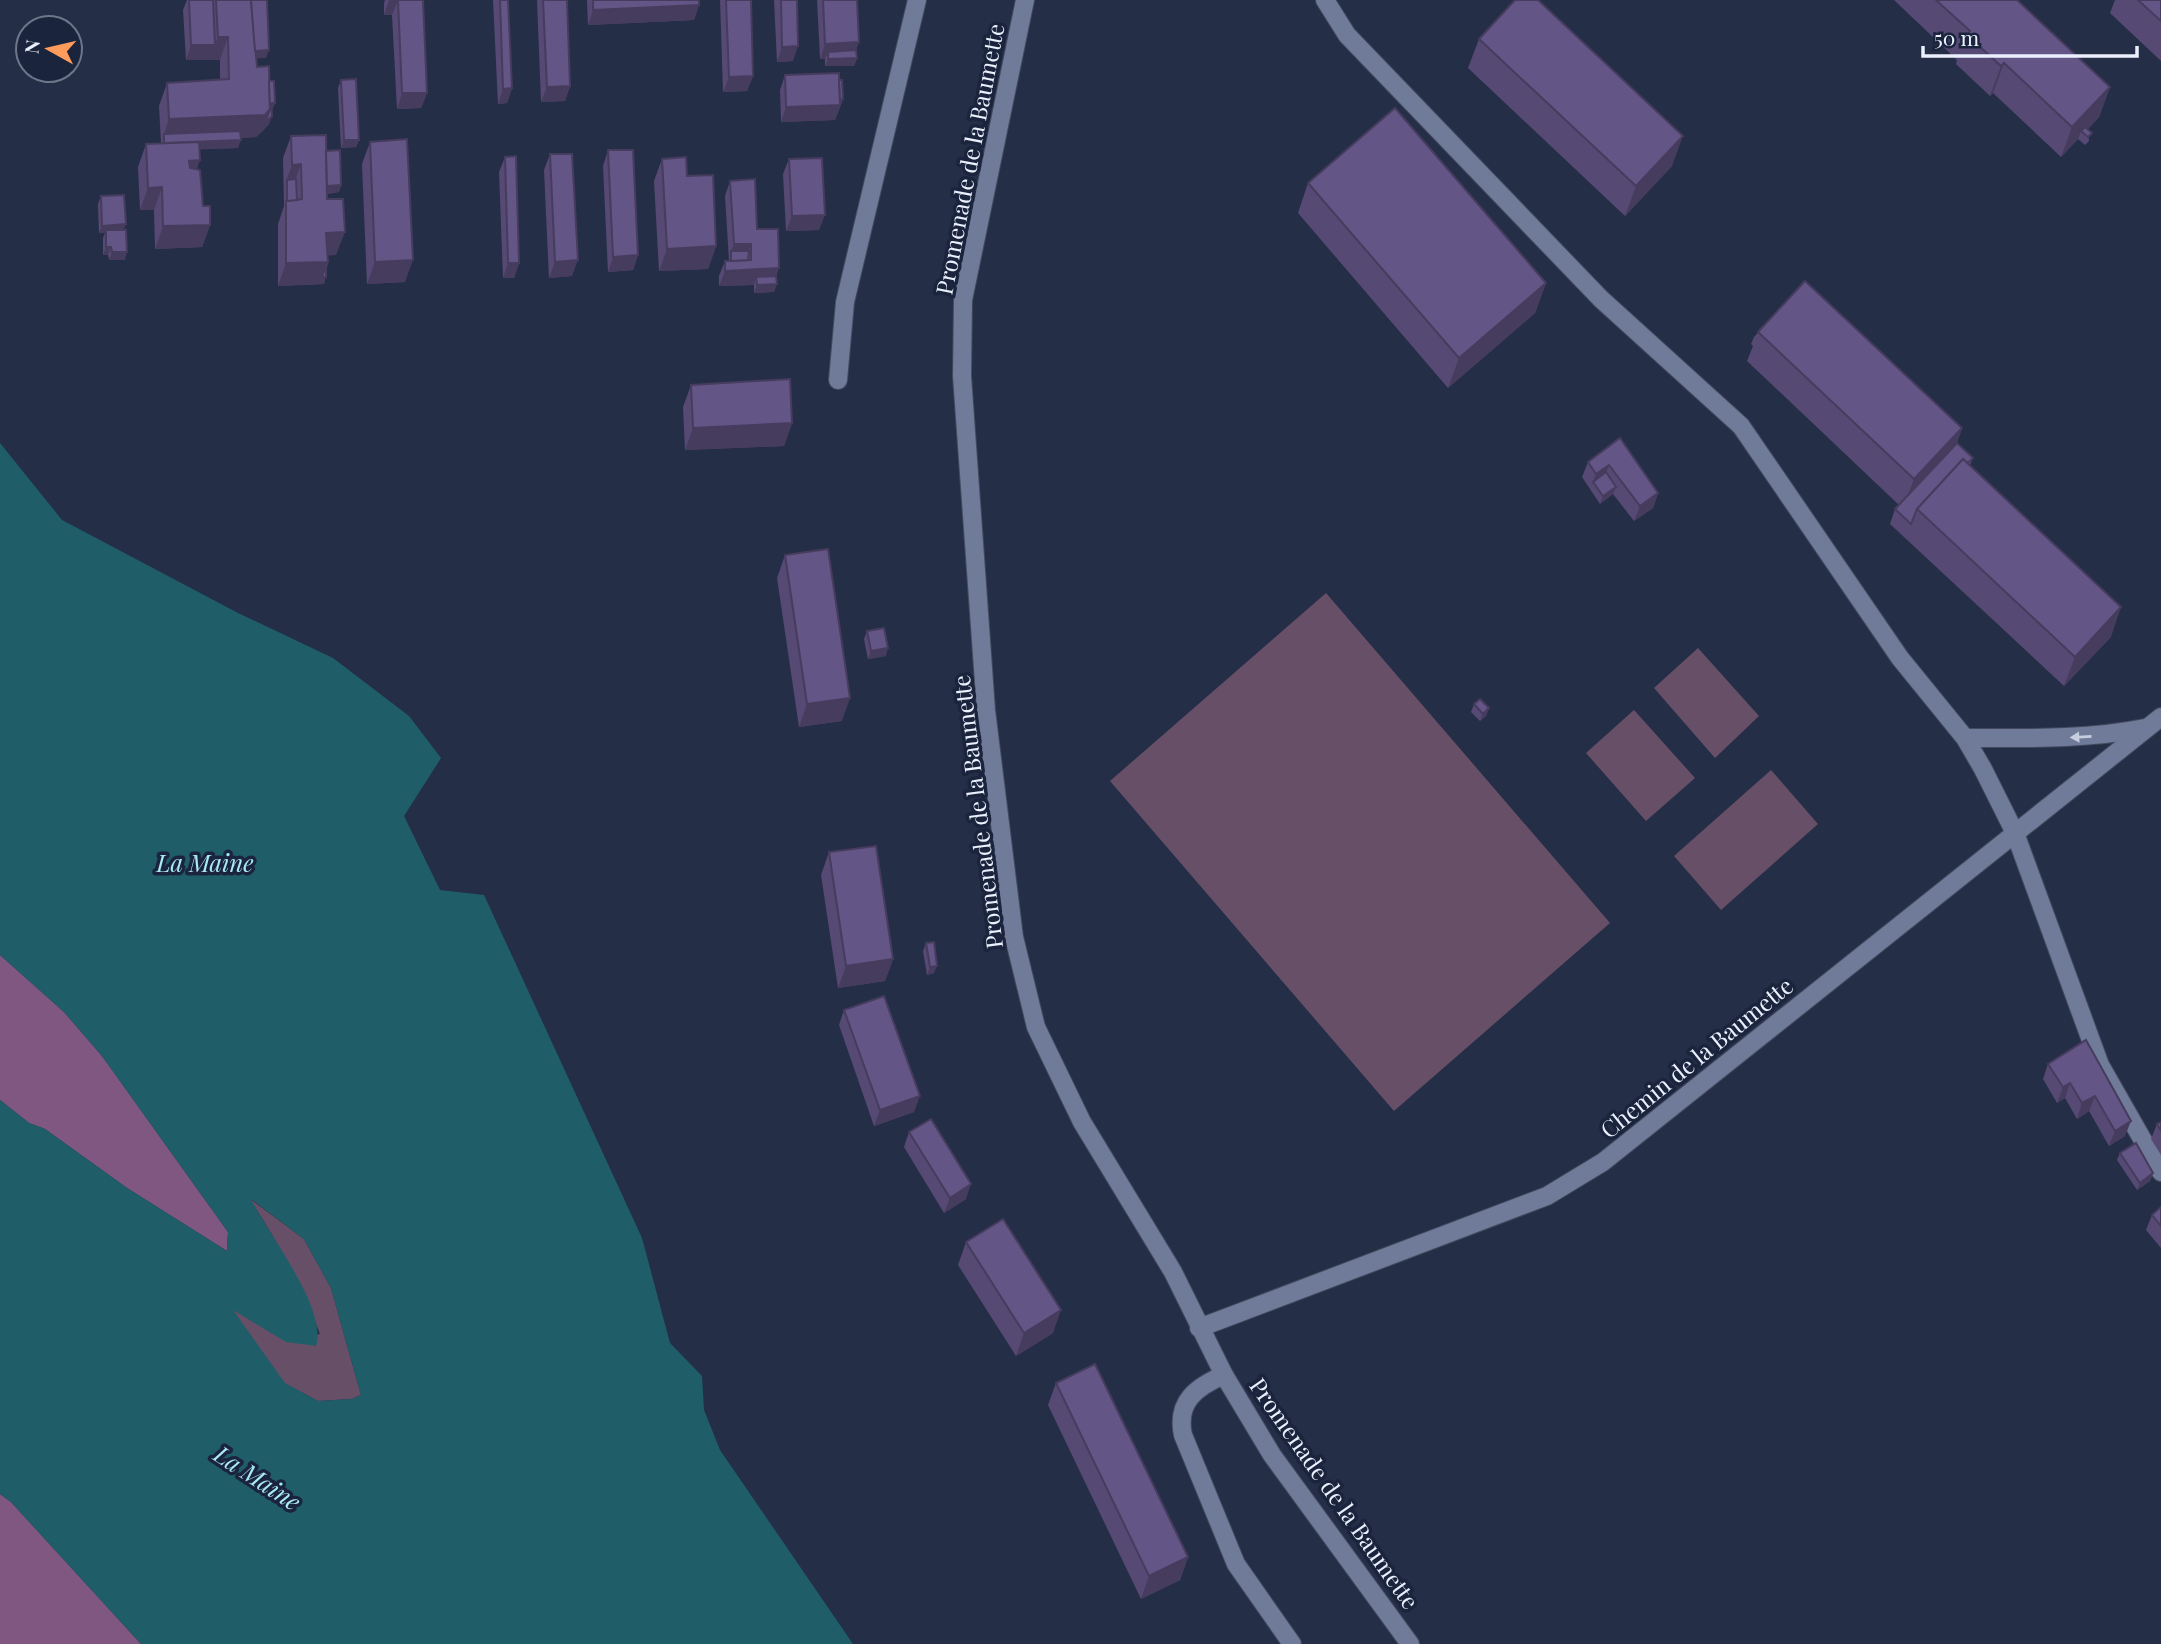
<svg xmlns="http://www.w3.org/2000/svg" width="2161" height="1644" viewBox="0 0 2161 1644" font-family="'Playfair Display',serif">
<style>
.green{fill:#684f68}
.forest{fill:#805781}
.water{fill:#1f5e69;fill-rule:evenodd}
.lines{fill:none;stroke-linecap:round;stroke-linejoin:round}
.street-casing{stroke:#434a5f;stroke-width:20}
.street{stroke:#6f7b98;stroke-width:18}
.wall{fill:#564974}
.shaded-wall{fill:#463c5e}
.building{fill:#645587;stroke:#463c5e;stroke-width:2}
.oneway{fill:#c5cddf}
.labels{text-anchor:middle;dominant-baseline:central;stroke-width:7;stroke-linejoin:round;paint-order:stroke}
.street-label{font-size:23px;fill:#eaf0fd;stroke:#1b243d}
.water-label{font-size:24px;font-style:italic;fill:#abebf7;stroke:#1b243d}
</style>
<rect width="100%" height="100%" fill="#252e47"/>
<g class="green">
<polygon points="1326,593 1610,923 1394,1111 1110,781"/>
<polygon points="1698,648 1759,716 1715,758 1654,688"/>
<polygon points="1634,710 1695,778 1646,821 1586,753"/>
<polygon points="1771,770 1818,824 1721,910 1674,856"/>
<path d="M249 1198 304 1239 331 1288 361 1395 352 1399 318 1401 284 1383 231 1308 286 1341 320 1334C302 1285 278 1242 249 1198Z"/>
</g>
<g class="forest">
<polygon points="0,955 64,1012 102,1056 228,1232 227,1251 127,1188 45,1129 29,1123 0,1100"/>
<polygon points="0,1494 11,1502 141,1644 0,1644"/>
</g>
<path class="water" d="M0 443 62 520 238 613 333 658 409 716 441 758 404 816 440 890 484 895 642 1238 670 1343 702 1376 704 1410 720 1450 853 1644H141L11 1502 0 1494V1100L29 1123 45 1129 127 1188 227 1251 228 1232 102 1056 64 1012 0 955ZM251 1199 304 1239 331 1288 361 1395 352 1399 318 1401 285 1383 233 1310 286 1342 316 1346C328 1309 268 1234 251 1199Z"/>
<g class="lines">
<defs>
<g id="street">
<polyline points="1025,0 963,300 962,376 986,710 1014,937 1036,1027 1082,1122 1173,1272 1224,1375 1272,1455 1410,1644"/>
<polyline points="1325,0 1347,35 1601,299 1741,426 1900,658 1965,738 1983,769 2015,833 2100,1065 2161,1172"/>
<polyline points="838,380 845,302 917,0"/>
<path d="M1965 738C2026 738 2084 740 2145 728"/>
<polyline points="1199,1328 1547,1196 1603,1162 2161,717"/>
<path d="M1224 1375C1196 1387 1176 1402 1183 1435L1236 1564 1292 1644"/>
</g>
</defs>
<use href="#street" class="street-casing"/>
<use href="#street" class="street"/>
</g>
<g class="wall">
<polygon points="187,0 267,0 266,58 256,58 257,67 269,81 275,103 271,111 269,124 256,137 240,138 238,148 199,149 197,170 202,200 210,225 202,247 155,249 154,210 140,210 138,167 146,144 161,143 159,106 167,83 220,80 220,60 186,60 183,10"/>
<polygon points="385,0 423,0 427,93 421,108 397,109 392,15 384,15 384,3"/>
<polygon points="493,0 508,0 512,88 507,103 498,104"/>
<polygon points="537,0 567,0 570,86 565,101 541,102"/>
<polygon points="587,0 699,0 699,5 694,20 588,25"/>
<polygon points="720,0 751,0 753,76 747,91 723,92"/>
<polygon points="774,0 797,0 793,61 777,62"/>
<polygon points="817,0 857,0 859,42 856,50 857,58 854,66 825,66 825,59 820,59"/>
<polygon points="1894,0 2017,0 2110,87 2099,117 2088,129 2089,141 2085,145 2078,139 2061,157 1993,93 1990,96 1956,64 1957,60"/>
<polygon points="2115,0 2161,0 2161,61 2110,13"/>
<polygon points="1479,39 1672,166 1625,216 1468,68"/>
<polygon points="785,75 839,80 843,99 835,120 781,122 780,90"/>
<polygon points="341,80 359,140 356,147 341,148 338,88"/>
<polygon points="291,136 326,151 341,185 339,192 327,194 336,255 327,255 328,262 324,284 278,286 278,224 284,206 283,158"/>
<polygon points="370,142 405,282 367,284 362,164"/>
<polygon points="608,150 638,255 633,270 608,272 603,166"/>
<polygon points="550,154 572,276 549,278 544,170"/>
<polygon points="505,157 519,263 514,278 503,278 499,172"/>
<polygon points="662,159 687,176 716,246 708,269 659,271 654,181"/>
<polygon points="789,159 819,230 786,231 783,174"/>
<polygon points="730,181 779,268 776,276 774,292 754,293 754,285 719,286 719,276 725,261 729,261 725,196"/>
<polygon points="1308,183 1546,283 1535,313 1448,388 1298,213"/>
<polygon points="101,196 124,230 125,260 109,260 108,255 103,255 103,238 105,233 99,233 98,204"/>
<polygon points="1805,281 1962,428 1957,443 1973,458 1970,465 2111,637 2064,686 1890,524 1895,509 1899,505 1747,361 1753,346 1751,344 1754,337"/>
<polygon points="691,385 792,423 784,446 685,450 683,407"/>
<polygon points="1620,438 1658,493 1653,508 1634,521 1613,494 1600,504 1582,477 1588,462"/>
<polygon points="785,555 842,721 799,727 777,578"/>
<polygon points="867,631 886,656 868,659 864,639"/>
<polygon points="1474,704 1489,708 1486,716 1480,721 1471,712"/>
<polygon points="829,852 893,959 885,981 838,988 821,875"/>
<polygon points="926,943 934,973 927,975 923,951"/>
<polygon points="844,1010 914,1112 874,1126 839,1025"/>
<polygon points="2086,1040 2125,1136 2109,1146 2089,1111 2077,1119 2065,1098 2057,1103 2043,1079 2048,1064"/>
<polygon points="2161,1122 2161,1155 2151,1139 2157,1124"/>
<polygon points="909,1132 966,1199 944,1213 904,1147"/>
<polygon points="2120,1153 2153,1173 2150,1181 2137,1190 2117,1160"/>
<polygon points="2161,1207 2161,1248 2146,1230 2152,1215"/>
<polygon points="966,1242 1053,1333 1016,1356 958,1265"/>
<polygon points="1056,1383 1188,1557 1180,1580 1141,1599 1048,1405"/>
</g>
<g class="shaded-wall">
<polygon points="389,0 398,0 392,15 384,15"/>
<polygon points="699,5 694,20 588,25 593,10"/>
<polygon points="218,37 228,37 220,60 186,60 191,45 215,45"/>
<polygon points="859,42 853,58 857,58 854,66 825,66 828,59 828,52 825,59 820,59 825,44"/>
<polygon points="798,46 793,61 777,62 782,47"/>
<polygon points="269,50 266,58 244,59 247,52"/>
<polygon points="2004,63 1993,93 1990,96 2001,66"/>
<polygon points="753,76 747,91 723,92 729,77"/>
<polygon points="570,86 565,101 541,102 547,87"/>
<polygon points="2110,87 2099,117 2084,133 2081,131 2078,139 2061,157 2072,127"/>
<polygon points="512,88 507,103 498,104 503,89"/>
<polygon points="402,93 427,93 421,108 397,109"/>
<polygon points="843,99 835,120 781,122 786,107"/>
<polygon points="271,103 275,103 272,111 270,111 262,132 256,137 164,141 164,134 161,142 169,119"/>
<polygon points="272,116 269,124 262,132 265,124"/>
<polygon points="1683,136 1672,166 1625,216 1636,186"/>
<polygon points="241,140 238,148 161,151 164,143"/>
<polygon points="344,140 359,140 356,147 341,148"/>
<polygon points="200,160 192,183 189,161"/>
<polygon points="301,164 293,186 287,180 284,187 292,165"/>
<polygon points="341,185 339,192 320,195 322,187"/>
<polygon points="162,187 154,210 140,210 148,188"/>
<polygon points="825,215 819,230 786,231 792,216"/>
<polygon points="126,224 123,232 106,230 105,233 99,233 102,226"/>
<polygon points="210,225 202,247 155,249 163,226"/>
<polygon points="345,232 336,255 321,256 326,233"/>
<polygon points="734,244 751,244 746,259 731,251"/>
<polygon points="716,246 708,269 659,271 667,249"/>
<polygon points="106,247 111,247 108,255 103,255"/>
<polygon points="112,252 127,252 125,260 109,260"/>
<polygon points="638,255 633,270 608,272 613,257"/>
<polygon points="413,260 405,282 367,284 375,262"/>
<polygon points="578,260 572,276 549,278 555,262"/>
<polygon points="328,262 319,284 278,286 286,263"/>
<polygon points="508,263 519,263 514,278 503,278"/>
<polygon points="779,268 773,284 756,277 754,285 719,286 725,271"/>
<polygon points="322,277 326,277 324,284 319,284"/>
<polygon points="1546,283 1535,313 1448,388 1459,358"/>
<polygon points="777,284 774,292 754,293 757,285"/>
<polygon points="792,423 784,446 685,450 693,428"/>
<polygon points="1962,428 1951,458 1903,509 1914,479"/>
<polygon points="1609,465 1603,480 1593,482 1590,489 1596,474"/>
<polygon points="1616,487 1613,494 1600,504 1603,496"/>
<polygon points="1658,493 1653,508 1634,521 1640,506"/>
<polygon points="2121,607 2111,637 2064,686 2075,657"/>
<polygon points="888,648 886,656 868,659 871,651"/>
<polygon points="850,698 842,721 799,727 807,704"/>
<polygon points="1489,708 1486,716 1480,721 1483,714"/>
<polygon points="893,959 885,981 838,988 846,966"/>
<polygon points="937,966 934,973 927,975 930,967"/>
<polygon points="2070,1083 2065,1098 2057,1103 2063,1087"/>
<polygon points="920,1096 914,1112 874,1126 880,1110"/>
<polygon points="2095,1096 2089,1111 2077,1119 2082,1103"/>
<polygon points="2131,1121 2125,1136 2109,1146 2115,1131"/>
<polygon points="2153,1173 2150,1181 2137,1190 2140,1183"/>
<polygon points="971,1184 966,1199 944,1213 950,1198"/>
<polygon points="1061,1310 1053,1333 1016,1356 1024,1333"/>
<polygon points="1188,1557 1180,1580 1141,1599 1149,1576"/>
</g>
<g class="building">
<polygon points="189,0 213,0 215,45 191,45"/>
<polygon points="216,0 251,0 257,67 269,66 270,109 265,115 169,119 167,83 229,79 228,37 218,37"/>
<polygon points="251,0 267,0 269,50 255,51"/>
<polygon points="398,0 423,0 427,93 402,93"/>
<polygon points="500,0 508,0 512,88 503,89"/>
<polygon points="543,0 567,0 570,86 547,87"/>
<polygon points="593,0 699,0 699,5 593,10"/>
<polygon points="726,0 751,0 753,76 729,77"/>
<polygon points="781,0 797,0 798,46 782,47"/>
<polygon points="823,0 857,0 859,42 825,44"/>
<polygon points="1515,0 1538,0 1683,136 1636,186 1479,39"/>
<polygon points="1936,0 2017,0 2110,87 2072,127 2004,63 2001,66 1967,35 1970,31"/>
<polygon points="2138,0 2161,0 2161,21"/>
<polygon points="856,50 857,58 828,59 828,52"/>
<polygon points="839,73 840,105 786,107 785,75"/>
<polygon points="356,79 359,140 344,140 341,80"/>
<polygon points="839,80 842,80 843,99 840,99"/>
<polygon points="269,81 274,81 275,103 271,103 272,116 265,124 270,109"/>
<polygon points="1395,108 1546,283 1459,358 1308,183"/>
<polygon points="2085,127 2092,133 2088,137 2081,131"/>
<polygon points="240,131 241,140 164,143 164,134"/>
<polygon points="326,135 327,199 343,199 345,232 326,233 328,262 286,263 286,201 302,199 301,164 292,165 291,136"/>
<polygon points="407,139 413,260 375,262 370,142"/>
<polygon points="199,142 200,160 189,161 190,168 200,170 203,206 210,206 210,225 163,226 162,187 148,188 146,144"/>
<polygon points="340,150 341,185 327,186 326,151"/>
<polygon points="608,150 633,150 638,255 613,257"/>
<polygon points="550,154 572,154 578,260 555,262"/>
<polygon points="516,156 519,263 508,263 505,157"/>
<polygon points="686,157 687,176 713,175 716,246 667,249 662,159"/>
<polygon points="822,158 825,215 792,216 789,159"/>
<polygon points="296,179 297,200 287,201 287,180"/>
<polygon points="755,179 757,229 778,229 779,268 725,271 725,261 751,260 751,244 734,244 730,181"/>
<polygon points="124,195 126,224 102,226 101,196"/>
<polygon points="106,230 126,230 127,252 112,252 111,247 106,247"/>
<polygon points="731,251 749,251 748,260 731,261"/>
<polygon points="326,266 326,277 322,277"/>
<polygon points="776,276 777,284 757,285 756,277"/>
<polygon points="1805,281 1962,428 1914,479 1758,332"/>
<polygon points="790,379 792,423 693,428 691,385"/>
<polygon points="1620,438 1658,493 1640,506 1609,465 1596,474 1588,462"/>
<polygon points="1957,443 1973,458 1968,463 1963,459 1917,509 1911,524 1895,509"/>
<polygon points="1963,459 2121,607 2075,657 1917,509"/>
<polygon points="1606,472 1616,487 1603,496 1593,482"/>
<polygon points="828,549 850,698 807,704 785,555"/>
<polygon points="884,628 888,648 871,651 867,631"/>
<polygon points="1480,699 1489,708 1483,714 1474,704"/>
<polygon points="876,846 893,959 846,966 829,852"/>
<polygon points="934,942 937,966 930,967 926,943"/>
<polygon points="884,996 920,1096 880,1110 844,1010"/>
<polygon points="2086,1040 2131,1121 2115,1131 2095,1096 2082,1103 2070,1083 2063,1087 2048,1064"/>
<polygon points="931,1119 971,1184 950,1198 909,1132"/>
<polygon points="2161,1122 2161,1131 2157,1124"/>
<polygon points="2136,1143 2153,1173 2140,1183 2120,1153"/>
<polygon points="2161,1207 2161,1226 2152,1215"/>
<polygon points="1003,1219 1061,1310 1024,1333 966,1242"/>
<polygon points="1095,1364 1188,1557 1149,1576 1056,1383"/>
</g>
<defs><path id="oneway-solid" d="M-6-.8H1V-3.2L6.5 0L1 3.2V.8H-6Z" transform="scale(1.75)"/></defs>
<use class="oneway" href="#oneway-solid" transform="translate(2081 737) rotate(177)"/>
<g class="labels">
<g class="street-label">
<text transform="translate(969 159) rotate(-79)">Promenade de la Baumette</text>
<text transform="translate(977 812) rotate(-97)">Promenade de la Baumette</text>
<text transform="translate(1696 1057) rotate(-39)">Chemin de la Baumette</text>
<text transform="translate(1335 1493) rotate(55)">Promenade de la Baumette</text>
</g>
<g class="water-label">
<text x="205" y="862">La Maine</text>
<text transform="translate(258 1477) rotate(33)">La Maine</text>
</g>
</g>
<g transform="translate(49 49) rotate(278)"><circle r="33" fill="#1b243d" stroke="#6e768a" stroke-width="2"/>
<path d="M0-5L12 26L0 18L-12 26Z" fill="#ff9b5b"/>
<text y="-10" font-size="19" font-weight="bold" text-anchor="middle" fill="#eaf0fd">N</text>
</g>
<path d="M1923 46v10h214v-10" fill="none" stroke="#eaf0fd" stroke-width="3.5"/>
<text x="1934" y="46" font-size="21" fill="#eaf0fd" stroke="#1b243d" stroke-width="5" paint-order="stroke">50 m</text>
</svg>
